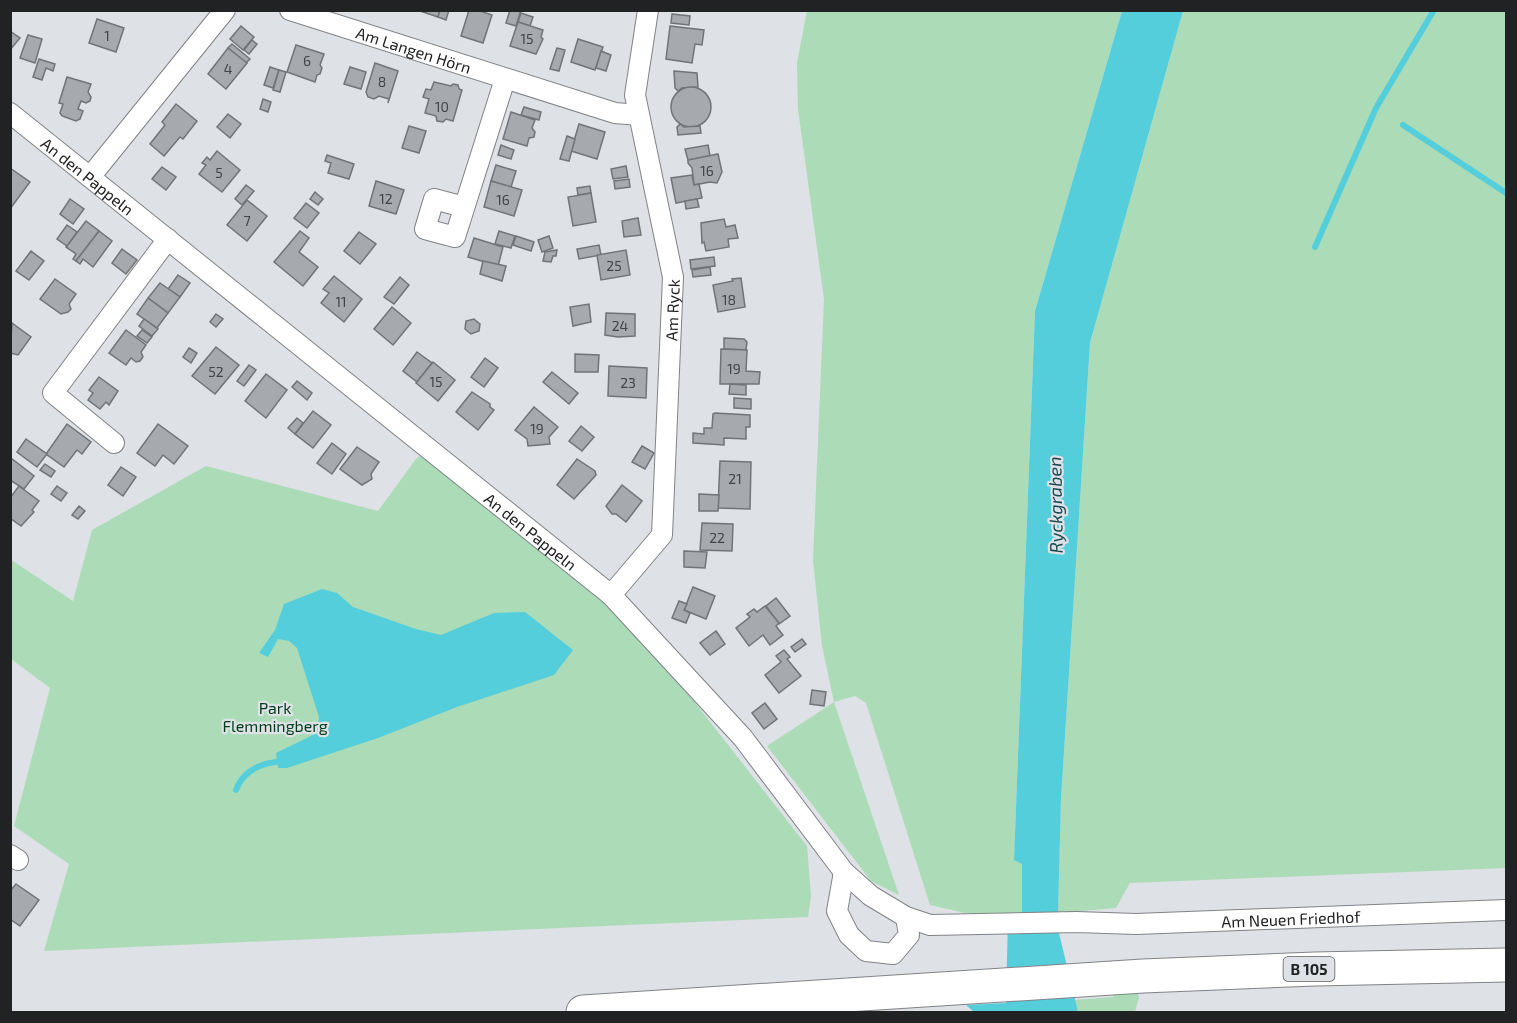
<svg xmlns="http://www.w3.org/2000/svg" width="1517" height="1023" viewBox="0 0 1517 1023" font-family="'Exo 2',sans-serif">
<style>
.green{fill:#acdbb7}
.water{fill:#55cedc}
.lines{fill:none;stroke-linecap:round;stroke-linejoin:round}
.stream{stroke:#55cedc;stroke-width:6}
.building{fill:#a6a9ad;stroke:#717477;stroke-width:1.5}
.street-casing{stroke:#808387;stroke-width:22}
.highway-casing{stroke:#808387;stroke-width:35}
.street{stroke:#fff;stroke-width:20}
.highway{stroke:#fff;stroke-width:33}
.labels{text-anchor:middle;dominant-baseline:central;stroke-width:4.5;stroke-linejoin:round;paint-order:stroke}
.number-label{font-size:14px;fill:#424446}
.shield{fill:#dee1e5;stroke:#5a5b5e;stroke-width:1.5}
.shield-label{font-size:15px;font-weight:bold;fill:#212224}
.street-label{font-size:16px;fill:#212224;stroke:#dee1e5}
.park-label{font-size:16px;fill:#003d1b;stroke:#dee1e5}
.water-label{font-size:18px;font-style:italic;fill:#154a51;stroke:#dee1e5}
</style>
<rect width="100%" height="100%" fill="#dee1e5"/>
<g class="green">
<polygon points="807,11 1122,11 1035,311 1014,859 1022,864 1022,914 965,913 930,905 866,703 855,696 834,702 899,895 871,881 767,746 834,702 822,646 813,560 824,299 798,109 797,63"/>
<polygon points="1183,11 1506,11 1506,868 1130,883 1116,908 1058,913 1061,799 1090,343"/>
<polygon points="424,453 602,600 682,686 807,846 811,896 808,917 44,951 69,864 14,826 50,688 11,659 10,559 73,601 92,530 206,466 378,511 416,459"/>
<polygon points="1113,989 1136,990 1139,997 1135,1012 1078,1012 1074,1000 1113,997"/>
</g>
<g class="water">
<polygon points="1122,11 1183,11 1090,343 1061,799 1058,913 1059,933 1078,1012 1031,1012 1030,1011 974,1012 966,1005 1006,1003 1008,914 1022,914 1022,864 1014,860 1035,311"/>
<polygon points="322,589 337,593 353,607 416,629 441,635 494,613 525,612 573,650 554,675 457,707 378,738 287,768 278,768 276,753 317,733 319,717 297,648 289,641 278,639 268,657 259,653 275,630 284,604"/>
</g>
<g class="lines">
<g class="stream">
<polyline points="1403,125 1506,193"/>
<polyline points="1315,247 1376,108 1434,10"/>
<path d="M236 790C242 773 258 764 276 762"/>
</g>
</g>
<g class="building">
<polygon points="417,10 440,10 438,17"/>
<polygon points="440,10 449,10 446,20 438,17"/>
<polygon points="469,10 477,10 492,15 483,43 461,36"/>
<polygon points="510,10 521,10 516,26 506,23"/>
<polygon points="521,13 533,17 530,26 518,22"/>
<polygon points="672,14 690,16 689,25 671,23"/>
<polygon points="97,19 124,28 116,52 89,43"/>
<polygon points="518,22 543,30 541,37 543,39 536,54 510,46"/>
<polygon points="241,26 254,37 243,50 230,39"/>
<polygon points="670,26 704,30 702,45 695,44 692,63 666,59"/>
<polygon points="10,31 20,38 10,50"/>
<polygon points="28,35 42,39 35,63 20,58"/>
<polygon points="578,39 603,47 595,70 571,62"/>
<polygon points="252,40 257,44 249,54 244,50"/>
<polygon points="232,44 250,59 246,63 228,48"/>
<polygon points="296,45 324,54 320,65 322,68 320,74 317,75 315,82 287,72"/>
<polygon points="228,48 247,63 226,89 208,74"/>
<polygon points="557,48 565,50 559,71 550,69"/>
<polygon points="601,51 611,55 606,71 596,68"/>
<polygon points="39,59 55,64 53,71 46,68 42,80 33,77"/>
<polygon points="375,63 398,71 388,103 389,99 379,96 374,99 368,97 366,92"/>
<polygon points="270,67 279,70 273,88 264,85"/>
<polygon points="350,67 366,72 361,89 344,84"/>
<polygon points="279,70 286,72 280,92 273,90"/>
<polygon points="674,71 697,73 698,87 682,88 678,91 675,88"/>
<polygon points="67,77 91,84 88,92 91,97 90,101 86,103 81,101 78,109 83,111 80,119 76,121 62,116 60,113 63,104 59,103"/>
<polygon points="434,82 451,86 453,84 458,85 459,89 462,90 453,121 446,119 443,122 437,121 436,116 425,113 429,99 423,97 426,89 431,90"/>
<circle cx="691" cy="107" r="20"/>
<polygon points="263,99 271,102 268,112 260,109"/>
<polygon points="176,104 197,121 183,139 180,137 164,156 150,144 165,125 162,122"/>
<polygon points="524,107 541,112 539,120 521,115"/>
<polygon points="511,112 535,120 532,128 535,132 534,137 529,138 527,146 503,139"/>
<polygon points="228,114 241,124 230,138 217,127"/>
<polygon points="579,124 605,132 597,159 571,151"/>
<polygon points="680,124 684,127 700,126 701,133 678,135 677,127"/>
<polygon points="409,126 426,131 419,153 402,148"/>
<polygon points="567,136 575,139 569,161 560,159"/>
<polygon points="501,145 514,150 511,159 498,155"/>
<polygon points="708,145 710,156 688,160 685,149"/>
<polygon points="217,151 240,170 222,192 199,174 206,165 202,163 207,157 210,160"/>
<polygon points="718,154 722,172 717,183 710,182 694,185 692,168 688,163 688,160"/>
<polygon points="327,155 354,164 349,179 328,173 331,163 325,161"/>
<polygon points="496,165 516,171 511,187 491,181"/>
<polygon points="626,166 628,177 613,179 611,169"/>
<polygon points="162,167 176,177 166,190 152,179"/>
<polygon points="10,168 30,182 10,209"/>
<polygon points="692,175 694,185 699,184 702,198 676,203 671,178"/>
<polygon points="629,179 630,187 615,189 614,181"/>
<polygon points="376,181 404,190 396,214 369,206"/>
<polygon points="491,181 522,190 514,216 484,207"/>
<polygon points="246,185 254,191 242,205 235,199"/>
<polygon points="590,186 591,193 578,195 577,188"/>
<polygon points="315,192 323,199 318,205 310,199"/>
<polygon points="591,193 596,222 573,226 568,197"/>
<polygon points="70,199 84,209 73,224 60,214"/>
<polygon points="697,199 699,207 686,209 685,201"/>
<polygon points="247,200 267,216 247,241 227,225"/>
<polygon points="306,203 319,213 307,228 294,218"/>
<polygon points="638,218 641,235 624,237 622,221"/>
<polygon points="724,219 726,227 735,225 738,238 728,239 729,247 706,251 704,242 702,243 701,223"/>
<polygon points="86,221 99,231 76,261 73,259 76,254 66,247"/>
<polygon points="67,225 77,232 67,246 57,239"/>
<polygon points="99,231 112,241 93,267 83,259 80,264 76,261"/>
<polygon points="300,231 309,238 299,252 318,267 303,286 274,262"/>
<polygon points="499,231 515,236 511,248 495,244"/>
<polygon points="359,232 376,244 360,264 344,251"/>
<polygon points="516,236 534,242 531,251 513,245"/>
<polygon points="549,236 553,248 542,252 538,240"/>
<polygon points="474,238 503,247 498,266 468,257"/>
<polygon points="599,245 601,255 579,259 577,249"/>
<polygon points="122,249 137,260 126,274 112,263"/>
<polygon points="557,250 556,256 553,256 551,262 543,261 545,252"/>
<polygon points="626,250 630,275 601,280 597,255"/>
<polygon points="31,251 44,261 29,280 16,271"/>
<polygon points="714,257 715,266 691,269 690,260"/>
<polygon points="483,261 506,266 502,281 480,274"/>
<polygon points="710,267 711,275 693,277 692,270"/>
<polygon points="178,275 190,283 180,297 168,289"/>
<polygon points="334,276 362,299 344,322 321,303 329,293 323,289"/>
<polygon points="400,277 409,285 394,304 384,297"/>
<polygon points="741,278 745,307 718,312 713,285 733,281 732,279"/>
<polygon points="55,279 76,294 69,304 71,309 68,312 61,314 40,299"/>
<polygon points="160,283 180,297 168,313 148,298"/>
<polygon points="148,298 168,313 157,328 137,314"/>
<polygon points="589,304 591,322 573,326 570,307"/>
<polygon points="392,307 411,323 393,345 374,329"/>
<polygon points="606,313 635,314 635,336 618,337 605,335"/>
<polygon points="216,314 223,319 216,327 210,322"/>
<polygon points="144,319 158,329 152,336 139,326"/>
<polygon points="474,319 480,324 479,331 471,334 465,329 466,321"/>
<polygon points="12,323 31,337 18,355 10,353"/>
<polygon points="126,330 146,345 141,352 143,357 140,361 136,362 131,358 126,365 109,353"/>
<polygon points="142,330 152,337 147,343 137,336"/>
<polygon points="724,338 744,339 747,342 746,350 724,349"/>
<polygon points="216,347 239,365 215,394 192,376"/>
<polygon points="189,348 197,353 191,363 183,357"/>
<polygon points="721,349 747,350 746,371 760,372 759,384 720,384"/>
<polygon points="417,352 432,363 417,382 403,371"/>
<polygon points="575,354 599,355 598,372 575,372"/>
<polygon points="485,358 498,368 484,387 471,377"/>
<polygon points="433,362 455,380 438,401 416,383"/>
<polygon points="249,365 256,370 244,386 237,381"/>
<polygon points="609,366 647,368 646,398 608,396"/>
<polygon points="552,372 578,393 569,404 543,382"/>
<polygon points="266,374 287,390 266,418 245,401"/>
<polygon points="99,377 118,391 109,405 106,402 100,409 88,400 93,393 89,390"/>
<polygon points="297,381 312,393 307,400 292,387"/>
<polygon points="730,384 746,385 746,395 729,394"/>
<polygon points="472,392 490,404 490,407 494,410 478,430 456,412"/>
<polygon points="734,398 751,399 751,409 734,408"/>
<polygon points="534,407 558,427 549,437 550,444 528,446 527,439 515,430"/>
<polygon points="313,411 331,425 313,448 295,434"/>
<polygon points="715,413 750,415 750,427 746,427 746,439 724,438 724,445 693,443 693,433 704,434 704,428 712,428 713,414"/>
<polygon points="297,418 303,423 295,434 288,428"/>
<polygon points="67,424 91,442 82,454 77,450 64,467 46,454"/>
<polygon points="158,424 188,446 174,464 163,455 155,466 137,453"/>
<polygon points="581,426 594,437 582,451 569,441"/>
<polygon points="26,439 47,454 37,467 17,452"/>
<polygon points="332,443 346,454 332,474 317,463"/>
<polygon points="642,446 654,453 645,469 632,462"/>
<polygon points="357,447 379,462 371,474 372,479 362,485 340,469"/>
<polygon points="11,458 34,476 24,489 10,480"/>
<polygon points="577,459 595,471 596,475 574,499 557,485"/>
<polygon points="720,461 751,462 750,509 718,508"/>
<polygon points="45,464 55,471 51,477 40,470"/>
<polygon points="121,467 136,477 123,496 108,485"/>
<polygon points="622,485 642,501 626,522 616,514 612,514 606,506"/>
<polygon points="19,486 39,501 32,510 34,512 21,526 10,518 10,498"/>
<polygon points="57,486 67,493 61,501 51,494"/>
<polygon points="699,494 719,495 718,511 699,511"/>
<polygon points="79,506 85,511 78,519 72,515"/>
<polygon points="702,523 733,524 732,551 700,550"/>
<polygon points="684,551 707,552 705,568 684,567"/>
<polygon points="693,587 715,596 706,619 684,610"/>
<polygon points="776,598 790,616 779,624 766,606"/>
<polygon points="679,601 687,604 684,610 690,613 686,623 672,618"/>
<polygon points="765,606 779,623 776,626 783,635 770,645 763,635 749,646 736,628 750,617 747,614 754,609 757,612"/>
<polygon points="716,631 725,644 710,655 700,643"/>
<polygon points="802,639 806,644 795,652 791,647"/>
<polygon points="784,650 790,657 787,659 801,676 779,693 765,675 781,662 776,656"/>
<polygon points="812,690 826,692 824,706 810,704"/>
<polygon points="765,703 777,719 764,729 752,713"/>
<polygon points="16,884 39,900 20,926 10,919 10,891"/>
</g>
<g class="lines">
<defs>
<g id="street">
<path id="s1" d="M290 10 615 113 639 115"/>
<path id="s2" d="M10 113 611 595 743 738 844 872 871 896 906 917 930 925 1076 922 1136 924 1506 910"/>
<polyline points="90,177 225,10"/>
<polyline points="464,207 434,199 425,229 455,237 505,79"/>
<polyline points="114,443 53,393 168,239"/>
<path id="s3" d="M611 595 662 535 673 277 635 95 648 10"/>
<polyline points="10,855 18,860"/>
<polyline points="844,872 837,911 849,935 866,951 893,954 909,935 906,917"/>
</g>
<polyline id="highway" points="583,1012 1143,976 1315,969 1506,965"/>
</defs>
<use href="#street" class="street-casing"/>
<use href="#highway" class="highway-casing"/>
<use href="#street" class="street"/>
<use href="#highway" class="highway"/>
</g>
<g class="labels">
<g class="number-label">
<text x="107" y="35">1</text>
<text x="527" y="38">15</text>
<text x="307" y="60">6</text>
<text x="228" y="68">4</text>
<text x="382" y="81">8</text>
<text x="442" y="106">10</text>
<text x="707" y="170">16</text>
<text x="219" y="172">5</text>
<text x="386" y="198">12</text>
<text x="503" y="199">16</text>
<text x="247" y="220">7</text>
<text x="614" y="265">25</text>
<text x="729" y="299">18</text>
<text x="341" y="301">11</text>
<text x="620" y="325">24</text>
<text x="734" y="368">19</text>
<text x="216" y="371">52</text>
<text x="436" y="381">15</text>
<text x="628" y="382">23</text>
<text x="537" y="428">19</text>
<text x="735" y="478">21</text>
<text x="717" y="537">22</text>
</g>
<rect class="shield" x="1283.5" y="957" width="51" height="24" rx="4.5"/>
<g class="shield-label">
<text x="1309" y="969">B 105</text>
</g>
<g class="street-label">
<text stroke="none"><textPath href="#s1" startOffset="130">Am Langen Hörn</textPath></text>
<text stroke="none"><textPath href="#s2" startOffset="100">An den Pappeln</textPath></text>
<text stroke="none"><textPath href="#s3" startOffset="304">Am Ryck</textPath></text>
<text stroke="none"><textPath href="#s2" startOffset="668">An den Pappeln</textPath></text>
<text stroke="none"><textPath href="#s2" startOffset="1596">Am Neuen Friedhof</textPath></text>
</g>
<g class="park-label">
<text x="275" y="707">Park<tspan x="275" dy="18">Flemmingberg</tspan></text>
</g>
<g class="water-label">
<text transform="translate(1055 505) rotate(-91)">Ryckgraben</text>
</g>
</g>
<rect width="1517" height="1023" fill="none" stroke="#212224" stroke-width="24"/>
</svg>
